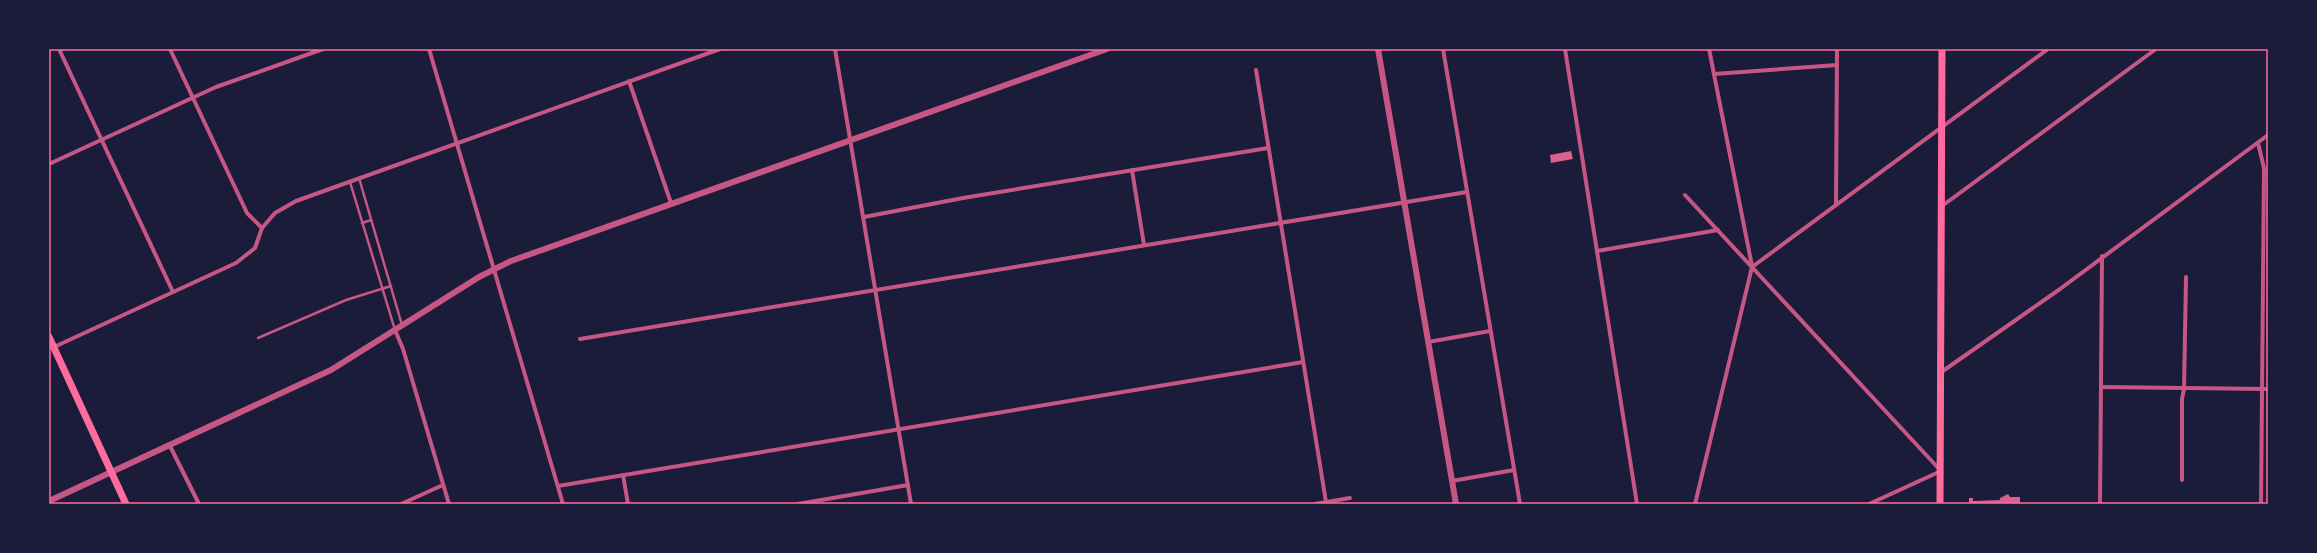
<svg xmlns="http://www.w3.org/2000/svg" width="2317" height="553" viewBox="0 0 2317 553" font-family="'Public Sans',sans-serif">
<style>
.building{fill:#dd5f8e}
.lines{fill:none;stroke-linecap:round;stroke-linejoin:round}
.service{stroke:#c65784;stroke-width:2.5}
.minor{stroke:#c65784;stroke-width:4}
.tertiary{stroke:#c65784;stroke-width:6}
.secondary{stroke:#ff6b9d;stroke-width:7}
.neatline{fill:none;stroke:#ff6b9d;stroke-width:1.5}
</style>
<rect width="100%" height="100%" fill="#1b1b3a"/>
<g class="building">
<polygon points="1571,151 1573,159 1551,163 1550,155"/>
<polygon points="2008,494 2010,497 2020,497 2020,504 1969,504 1969,498 1973,498 1973,501 2000,500 2000,498"/>
</g>
<g class="lines">
<g class="service">
<polyline points="359,178 402,325"/>
<polyline points="350,182 395,330"/>
<polyline points="362,223 371,220"/>
<polyline points="258,338 346,300 391,286"/>
</g>
<g class="minor">
<polyline points="59,49 173,292"/>
<polyline points="170,49 247,213 262,228"/>
<polyline points="429,49 563,504"/>
<polyline points="835,49 911,504"/>
<polyline points="1443,49 1520,504"/>
<polyline points="1565,49 1637,504"/>
<polyline points="1709,49 1752,266"/>
<polyline points="1256,70 1326,502"/>
<polyline points="1714,74 1837,65"/>
<polyline points="629,81 671,203"/>
<polyline points="2258,143 2264,168 2261,504"/>
<polyline points="49,164 216,87 323,49"/>
<polyline points="1132,170 1144,245"/>
<polyline points="1685,195 1941,471 1869,504"/>
<polyline points="1836,205 1837,49"/>
<polyline points="1942,206 2156,49"/>
<polyline points="864,217 963,198 1268,148"/>
<polyline points="1597,251 1718,230"/>
<polyline points="395,330 403,349 449,504"/>
<polyline points="580,339 1467,192"/>
<polyline points="1428,342 1490,331"/>
<polyline points="54,347 236,263 255,248 262,228 275,213 296,201 720,49"/>
<polyline points="1940,373 2060,289 2268,135"/>
<polyline points="2101,387 2268,389"/>
<polyline points="169,444 199,504"/>
<polyline points="623,475 628,504"/>
<polyline points="2182,480 2182,399 2184,389 2186,277"/>
<polyline points="1452,481 1514,470"/>
<polyline points="558,486 1303,362"/>
<polyline points="401,504 443,485"/>
<polyline points="798,504 908,485"/>
<polyline points="1315,504 1350,498"/>
<polyline points="1695,504 1752,267 2048,49"/>
<polyline points="2100,504 2102,256"/>
</g>
<g class="tertiary">
<polyline points="1378,49 1456,504"/>
<polyline points="49,501 331,370 479,277 511,261 1107,49"/>
</g>
<g class="secondary">
<polyline points="49,337 126,504"/>
<polyline points="1940,504 1942,49"/>
</g>
</g>
<rect width="2317" height="553" fill="none" stroke="#1b1b3a" stroke-width="100"/>
<rect x="50" y="50" width="2217" height="453" class="neatline"/>
</svg>
